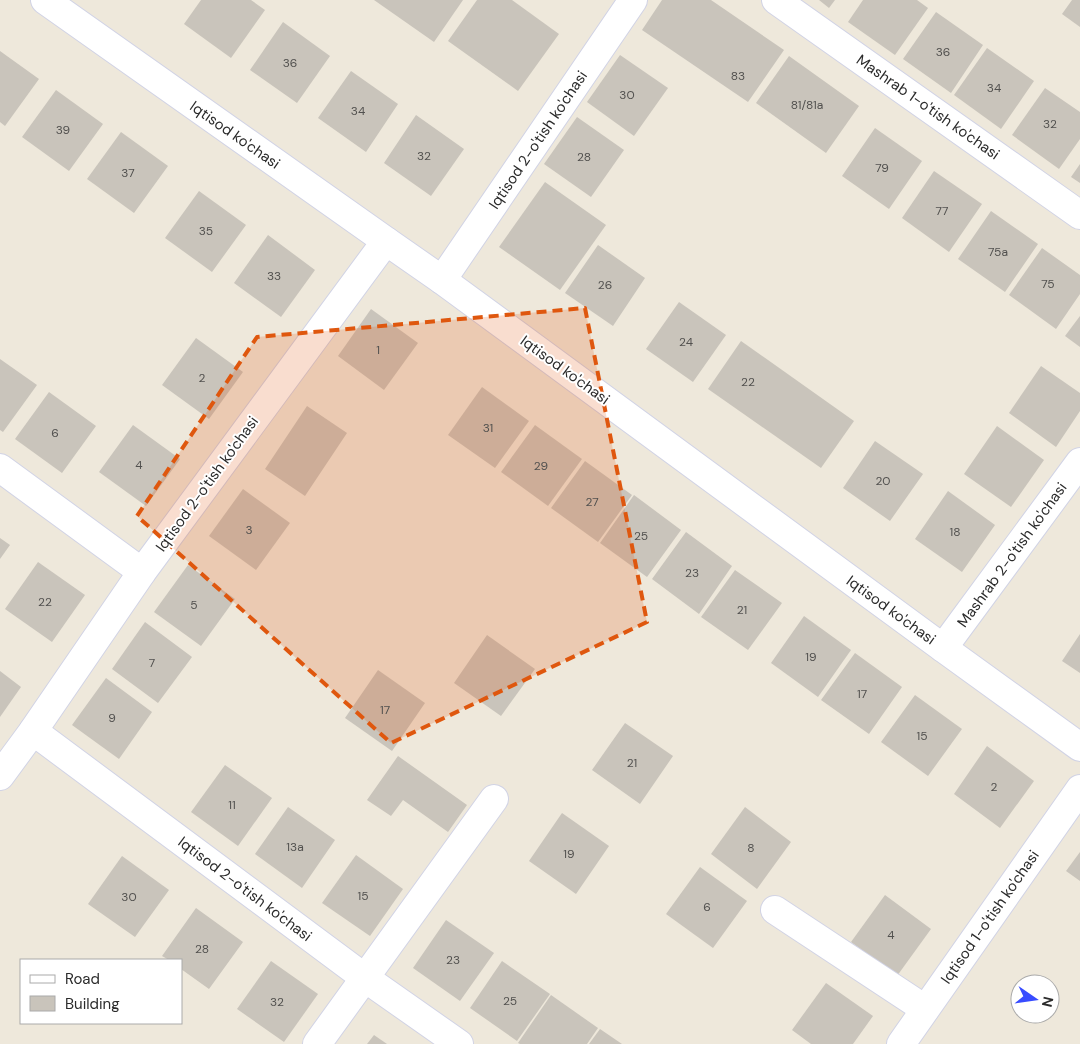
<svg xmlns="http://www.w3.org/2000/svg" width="1080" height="1044" viewBox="0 0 1080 1044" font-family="'DM Sans',sans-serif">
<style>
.building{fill:#c9c4bb}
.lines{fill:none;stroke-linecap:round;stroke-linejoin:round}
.minor-casing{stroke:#d1d3e5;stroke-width:30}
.minor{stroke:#fff;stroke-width:28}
.marked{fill:#df570e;fill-opacity:0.2;stroke:#df570e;stroke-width:4;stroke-dasharray:10 6;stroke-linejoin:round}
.labels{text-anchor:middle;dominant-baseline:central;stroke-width:4;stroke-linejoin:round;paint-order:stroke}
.number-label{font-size:12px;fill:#52514f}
.street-label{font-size:15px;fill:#2b2b2b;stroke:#fff}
</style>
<rect width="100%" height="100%" fill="#eee8db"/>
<g class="building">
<polygon points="201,0 251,0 265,10 231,58 184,24"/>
<polygon points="374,0 463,0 434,42"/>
<polygon points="477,0 512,0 559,34 518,91 448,41"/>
<polygon points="662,0 711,0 784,50 748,102 642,30"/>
<polygon points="819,0 835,0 829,8"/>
<polygon points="863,0 917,0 928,8 895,55 848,22"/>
<polygon points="1072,0 1080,0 1080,27 1062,14"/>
<polygon points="936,12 983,45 951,93 903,59"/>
<polygon points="283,22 330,56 297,103 250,70"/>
<polygon points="987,48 1034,81 1001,129 954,95"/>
<polygon points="0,51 39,79 5,126 0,122"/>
<polygon points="620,55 668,88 634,136 587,102"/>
<polygon points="789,56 859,106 826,153 756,103"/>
<polygon points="351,71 398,104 366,152 318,118"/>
<polygon points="1045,88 1080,112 1080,139 1059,169 1012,135"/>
<polygon points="56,90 103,124 69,171 22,137"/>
<polygon points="416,115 464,149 431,196 384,163"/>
<polygon points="577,117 624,150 591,197 544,164"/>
<polygon points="875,128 922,161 889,209 842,176"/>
<polygon points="121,132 168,166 134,213 87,179"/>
<polygon points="1080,164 1080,183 1071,177"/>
<polygon points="934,171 982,204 949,252 902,218"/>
<polygon points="545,182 606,225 560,290 499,247"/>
<polygon points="199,191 246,225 212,272 165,238"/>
<polygon points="991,211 1038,244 1005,292 958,259"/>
<polygon points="268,235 315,270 281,317 234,283"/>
<polygon points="598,245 645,278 613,326 565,293"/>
<polygon points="1042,248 1080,275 1080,294 1056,329 1009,295"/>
<polygon points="679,302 726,335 693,382 646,349"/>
<polygon points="371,309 418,343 384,390 338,356"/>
<polygon points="1080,316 1080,347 1065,336"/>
<polygon points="196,338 243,372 209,419 162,385"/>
<polygon points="741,341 854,421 821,468 708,389"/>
<polygon points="0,359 37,385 3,432 0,430"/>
<polygon points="1041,366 1080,393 1080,411 1056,447 1009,413"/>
<polygon points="482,387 529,421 495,468 448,435"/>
<polygon points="49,392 96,426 62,473 15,439"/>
<polygon points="307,406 347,433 305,496 265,469"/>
<polygon points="133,425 180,459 146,506 99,472"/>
<polygon points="535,425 582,459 548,506 501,472"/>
<polygon points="997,426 1044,460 1011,507 964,474"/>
<polygon points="875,441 923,474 890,521 843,488"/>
<polygon points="585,461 632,495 598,542 551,508"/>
<polygon points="243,489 290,523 256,570 209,536"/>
<polygon points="948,491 995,525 962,572 915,539"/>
<polygon points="634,495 681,530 647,577 600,543"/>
<polygon points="686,532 732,566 699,614 652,579"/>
<polygon points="0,538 10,545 0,559"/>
<polygon points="38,562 85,595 52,642 5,609"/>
<polygon points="188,565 235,599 201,646 154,612"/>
<polygon points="735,570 782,603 748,650 701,617"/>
<polygon points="804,616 851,650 818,697 771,663"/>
<polygon points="145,622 192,657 158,703 112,669"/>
<polygon points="1080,634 1080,673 1062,661"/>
<polygon points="487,635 535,669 501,716 454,683"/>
<polygon points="855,653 902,687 869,734 821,700"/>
<polygon points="378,670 425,703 392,751 345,718"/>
<polygon points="0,671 21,687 0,717"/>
<polygon points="106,678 152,712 119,759 72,725"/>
<polygon points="915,695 962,729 928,776 881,742"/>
<polygon points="625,723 673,756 640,804 592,770"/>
<polygon points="987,746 1034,781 1000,828 954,794"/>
<polygon points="398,756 467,805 448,832 403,800 391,816 367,800"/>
<polygon points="225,765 272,798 238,846 191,812"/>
<polygon points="288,807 335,840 302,888 255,854"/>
<polygon points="745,807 791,842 757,889 711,854"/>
<polygon points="562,813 609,846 576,894 529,861"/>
<polygon points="1080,852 1080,881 1066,871"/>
<polygon points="356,855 403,889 370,936 322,903"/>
<polygon points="122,856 169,890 135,937 88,904"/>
<polygon points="700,867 747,901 713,948 666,914"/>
<polygon points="885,895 931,929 897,976 851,942"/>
<polygon points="196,908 243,942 209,989 181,969 181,960 169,960 162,956"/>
<polygon points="446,920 494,953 460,1001 413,968"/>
<polygon points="271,961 318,994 284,1042 237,1009"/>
<polygon points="502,961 550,994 517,1041 470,1008"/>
<polygon points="826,983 873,1016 853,1044 811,1044 792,1030"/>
<polygon points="551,995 598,1028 587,1044 520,1044 518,1043"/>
<polygon points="600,1029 622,1044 589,1044"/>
<polygon points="374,1035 387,1044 367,1044"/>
</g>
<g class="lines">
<defs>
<g id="minor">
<polyline points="45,0 386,241 442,280 943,648 1080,747"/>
<polyline points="776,0 1080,215"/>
<polyline points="442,280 633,0"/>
<polyline points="0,468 142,572"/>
<polyline points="943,648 1080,462"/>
<polyline points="33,731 365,978 459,1044"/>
<polyline points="0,776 33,731 142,572 386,241"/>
<polyline points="775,910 925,1009"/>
<polyline points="317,1044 494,799"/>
<polyline points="901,1044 1080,789"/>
</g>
</defs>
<use href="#minor" class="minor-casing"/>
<use href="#minor" class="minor"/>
</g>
<path class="marked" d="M585 308 647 622 391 743 137 516 257 337Z"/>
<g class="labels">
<g class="number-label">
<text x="943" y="52">36</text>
<text x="290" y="63">36</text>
<text x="738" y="76">83</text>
<text x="994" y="88">34</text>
<text x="627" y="95">30</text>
<text x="807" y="105">81/81a</text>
<text x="358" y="111">34</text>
<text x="1050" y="124">32</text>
<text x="63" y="130">39</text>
<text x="424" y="156">32</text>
<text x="584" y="157">28</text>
<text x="882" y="168">79</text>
<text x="128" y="173">37</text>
<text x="942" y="211">77</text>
<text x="206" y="231">35</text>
<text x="998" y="252">75a</text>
<text x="274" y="276">33</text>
<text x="1048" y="284">75</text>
<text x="605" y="285">26</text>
<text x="686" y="342">24</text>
<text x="378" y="350">1</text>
<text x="202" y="378">2</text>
<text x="748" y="382">22</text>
<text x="488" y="428">31</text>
<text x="55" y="433">6</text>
<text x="139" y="465">4</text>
<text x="541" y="466">29</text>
<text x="883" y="481">20</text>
<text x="592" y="502">27</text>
<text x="249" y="530">3</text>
<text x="955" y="532">18</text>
<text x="641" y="536">25</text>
<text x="692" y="573">23</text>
<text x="45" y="602">22</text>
<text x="194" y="605">5</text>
<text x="742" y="610">21</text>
<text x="811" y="657">19</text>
<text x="152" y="663">7</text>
<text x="862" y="694">17</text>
<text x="385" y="710">17</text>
<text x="112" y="718">9</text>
<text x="922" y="736">15</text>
<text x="632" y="763">21</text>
<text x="994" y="787">2</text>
<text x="232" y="805">11</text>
<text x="295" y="847">13a</text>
<text x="751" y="848">8</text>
<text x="569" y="854">19</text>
<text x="363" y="896">15</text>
<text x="129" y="897">30</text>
<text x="707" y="907">6</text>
<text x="891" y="935">4</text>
<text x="202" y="949">28</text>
<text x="453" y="960">23</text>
<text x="510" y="1001">25</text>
<text x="277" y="1002">32</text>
</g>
<g class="street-label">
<text transform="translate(928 107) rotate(35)">Mashrab 1-o'tish ko'chasi</text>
<text transform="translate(235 135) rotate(35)">Iqtisod ko'chasi</text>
<text transform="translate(538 140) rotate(-56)">Iqtisod 2-o'tish ko'chasi</text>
<text transform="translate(565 370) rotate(36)">Iqtisod ko'chasi</text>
<text transform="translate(207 484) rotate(-54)">Iqtisod 2-o'tish ko'chasi</text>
<text transform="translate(1012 555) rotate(-54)">Mashrab 2-o'tish ko'chasi</text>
<text transform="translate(891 610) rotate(36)">Iqtisod ko'chasi</text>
<text transform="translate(245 889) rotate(37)">Iqtisod 2-o'tish ko'chasi</text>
<text transform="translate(990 917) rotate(-55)">Iqtisod 1-o'tish ko'chasi</text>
</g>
</g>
<rect x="20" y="959" width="162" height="65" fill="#ffffff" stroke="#aaaaaa"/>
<rect x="30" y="975" width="25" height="8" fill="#ffffff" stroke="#aaaaaa"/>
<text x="65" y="984" font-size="15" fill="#2b2b2b">Road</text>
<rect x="30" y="996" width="25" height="15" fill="#c9c4bb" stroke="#aaaaaa"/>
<text x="65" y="1009" font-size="15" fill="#2b2b2b">Building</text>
<g transform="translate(1035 999) rotate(103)"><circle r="24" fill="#ffffff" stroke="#aaaaaa"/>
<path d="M0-4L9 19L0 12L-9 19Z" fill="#384cff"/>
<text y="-8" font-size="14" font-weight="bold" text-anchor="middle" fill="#2b2b2b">N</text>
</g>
</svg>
